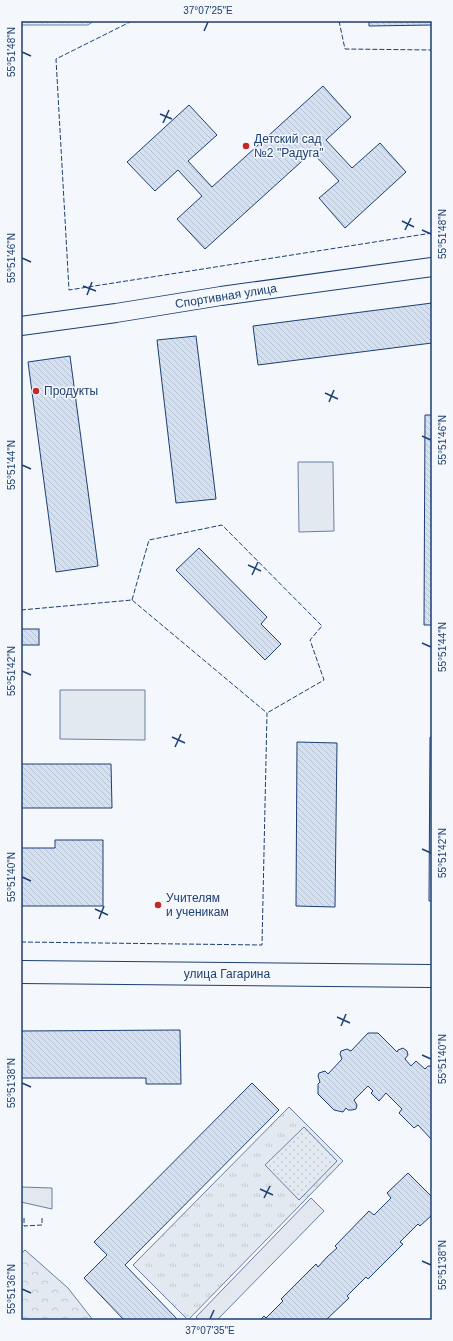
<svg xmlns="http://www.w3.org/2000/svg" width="453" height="1341" viewBox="0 0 453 1341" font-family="Arial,sans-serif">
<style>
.grass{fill:url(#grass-tufts);stroke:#687fa3}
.forest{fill:url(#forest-crowns);stroke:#687fa3}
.park{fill:url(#park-dots);stroke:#687fa3}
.pitch{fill:#e3e9f0;stroke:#687fa3}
.parking{fill:#e3e8f0;stroke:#687fa3}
.building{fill:url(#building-back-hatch);stroke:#1d3f73}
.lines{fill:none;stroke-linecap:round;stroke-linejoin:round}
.minor-casing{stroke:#1d3f73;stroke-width:20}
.tertiary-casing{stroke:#1d3f73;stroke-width:24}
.minor{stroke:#f4f7fb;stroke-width:18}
.tertiary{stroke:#f4f7fb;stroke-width:22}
.fence{stroke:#1d3f73;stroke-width:1;stroke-dasharray:5 2;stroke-linecap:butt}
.ticks{fill:none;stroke:#1d3f73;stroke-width:1.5}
.poi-dot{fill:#c62828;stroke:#f4f7fb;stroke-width:1.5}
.labels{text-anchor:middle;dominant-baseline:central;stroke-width:3;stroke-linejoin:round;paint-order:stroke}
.poi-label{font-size:12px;fill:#1d3f73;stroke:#f4f7fb;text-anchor:start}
.street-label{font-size:12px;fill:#1d3f73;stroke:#f4f7fb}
.neatline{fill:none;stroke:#1d3f73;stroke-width:1.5}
.ticks-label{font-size:10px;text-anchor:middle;fill:#1d3f73}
</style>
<defs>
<pattern id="grass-tufts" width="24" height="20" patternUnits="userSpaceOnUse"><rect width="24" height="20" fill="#e3e9f0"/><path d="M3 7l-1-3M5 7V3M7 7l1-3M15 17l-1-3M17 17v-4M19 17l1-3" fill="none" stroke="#c2c9d1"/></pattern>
<pattern id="forest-crowns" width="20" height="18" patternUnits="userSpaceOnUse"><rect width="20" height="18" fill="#e3e9f0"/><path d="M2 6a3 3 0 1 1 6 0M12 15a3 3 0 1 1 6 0" fill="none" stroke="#c2c9d1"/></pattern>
<pattern id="park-dots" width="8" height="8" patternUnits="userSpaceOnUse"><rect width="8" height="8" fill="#e3e9f0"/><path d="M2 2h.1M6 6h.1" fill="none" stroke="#c2c9d1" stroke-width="1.8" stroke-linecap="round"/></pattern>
<pattern id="building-back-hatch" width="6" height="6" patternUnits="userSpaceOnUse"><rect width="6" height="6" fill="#d5e0f0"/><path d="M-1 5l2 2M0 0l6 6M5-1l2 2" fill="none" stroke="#b6c1d1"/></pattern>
</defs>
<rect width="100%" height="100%" fill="#f4f7fb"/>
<polygon class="grass" points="289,1107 343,1161 188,1320 133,1265"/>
<g class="forest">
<polygon points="21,21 94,21 88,25 21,25"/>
<polygon points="25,1250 68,1288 93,1320 21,1320 21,1254"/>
</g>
<polygon class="park" points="304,1127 337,1161 299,1200 265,1165"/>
<g class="pitch">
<polygon points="298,462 333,462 334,531 299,532"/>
<polygon points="60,690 145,690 145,740 60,739"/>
</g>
<g class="parking">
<polygon points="21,1187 52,1188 52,1209 21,1202"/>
<polygon points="311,1198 324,1211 217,1320 199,1320 196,1317"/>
</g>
<g class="building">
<polygon points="369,21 432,21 432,25 369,26"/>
<polygon points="323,86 351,117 326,140 352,168 380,143 406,172 345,228 319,198 339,181 312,152 205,249 177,219 202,196 178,170 155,191 127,162 189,105 217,135 188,161 212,187"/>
<polygon points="432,303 432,343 258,365 253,326"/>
<polygon points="196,336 216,499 176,503 157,340"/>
<polygon points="70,356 98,566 56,572 28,362"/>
<polygon points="425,415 432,415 432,625 424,625"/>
<polygon points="199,548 267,617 261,624 281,644 265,660 176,570"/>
<rect x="21" y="629" width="18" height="16"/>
<polygon points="430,737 432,737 432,901 429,901"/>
<polygon points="297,742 337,743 335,907 296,906"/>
<polygon points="21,764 111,764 112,808 21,808"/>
<polygon points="55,840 103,840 103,906 21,906 21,848 55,848"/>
<polygon points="180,1030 181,1084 146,1084 146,1078 21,1078 21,1031"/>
<polygon points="368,1033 378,1033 397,1052 398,1050 403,1048 407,1051 408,1055 405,1059 411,1066 416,1061 425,1069 428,1066 432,1066 432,1140 418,1125 414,1128 399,1113 402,1109 386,1093 379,1101 371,1093 373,1091 368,1086 354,1100 357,1105 356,1109 352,1110 348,1110 346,1108 343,1112 334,1110 318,1094 318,1084 320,1082 318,1076 319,1073 325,1071 328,1074 342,1059 340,1054 341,1051 347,1049 351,1051"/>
<polygon points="252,1083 279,1110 125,1265 178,1320 124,1320 84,1278 107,1255 94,1242"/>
<polygon points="408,1173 432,1197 432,1215 420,1226 418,1224 400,1242 403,1244 368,1279 366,1277 347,1296 349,1298 326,1320 260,1320 264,1316 266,1318 283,1301 281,1299 316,1264 318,1267 327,1257 337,1248 335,1246 369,1211 374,1215 391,1198 387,1193"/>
</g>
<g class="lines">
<defs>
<polyline id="minor" points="21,326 116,313 221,296 432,267"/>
<polyline id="tertiary" points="21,972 432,976"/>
</defs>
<use href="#minor" class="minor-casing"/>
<use href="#tertiary" class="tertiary-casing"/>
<use href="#minor" class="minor"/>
<use href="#tertiary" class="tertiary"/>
<g class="fence">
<polyline points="132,21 56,59 69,290 432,233"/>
<polyline points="339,21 345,49 432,50"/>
<polyline points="132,600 149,540 222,525 322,626 310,640 324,680 267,713"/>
<polyline points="21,610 132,600 267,713"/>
<polyline points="21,942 262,945 267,713"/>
<polyline points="24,1218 24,1226 42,1225 42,1217"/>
</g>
</g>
<path class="ticks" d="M204 31 208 22M22 52 31 56M160 114 172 119M163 123 169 110M402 221 414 227M405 230 411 218M422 230 431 234M22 258 31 262M83 286 96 291M87 295 92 282M325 393 338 399M329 402 334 390M422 436 431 440M22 465 31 469M248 565 261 571M252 575 258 562M422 643 431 647M22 671 31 675M172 737 185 743M175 747 181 734M422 849 431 853M22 877 31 881M95 909 108 915M99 919 104 906M337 1017 350 1023M341 1026 346 1014M422 1055 431 1059M22 1083 31 1087M260 1189 273 1195M264 1198 270 1186M422 1261 431 1265M22 1289 31 1293M210 1319 214 1310"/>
<g class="poi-dot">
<circle cx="246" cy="146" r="4"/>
<circle cx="36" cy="391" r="4"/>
<circle cx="158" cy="905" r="4"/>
</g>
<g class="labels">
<g class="poi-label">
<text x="254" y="139">Детский сад<tspan x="254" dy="14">№2 "Радуга"</tspan></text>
<text x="44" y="391">Продукты</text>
<text x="166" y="898">Учителям<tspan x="166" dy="14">и ученикам</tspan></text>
</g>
<g class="street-label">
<text transform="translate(226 296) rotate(-9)">Спортивная улица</text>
<text x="227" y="974">улица Гагарина</text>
</g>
</g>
<rect width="453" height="1341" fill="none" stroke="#f4f7fb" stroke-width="44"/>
<rect x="22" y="22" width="409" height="1297" class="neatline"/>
<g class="ticks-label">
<text x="208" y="14">37°07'25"E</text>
<text transform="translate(11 52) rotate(-90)" y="4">55°51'48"N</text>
<text transform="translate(442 234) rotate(-90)" y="4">55°51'48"N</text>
<text transform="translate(11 258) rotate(-90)" y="4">55°51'46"N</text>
<text transform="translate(442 440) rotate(-90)" y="4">55°51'46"N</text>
<text transform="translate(11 465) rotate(-90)" y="4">55°51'44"N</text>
<text transform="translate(442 647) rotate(-90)" y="4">55°51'44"N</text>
<text transform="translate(11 671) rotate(-90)" y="4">55°51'42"N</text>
<text transform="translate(442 853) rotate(-90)" y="4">55°51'42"N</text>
<text transform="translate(11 877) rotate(-90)" y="4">55°51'40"N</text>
<text transform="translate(442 1059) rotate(-90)" y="4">55°51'40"N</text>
<text transform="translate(11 1083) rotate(-90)" y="4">55°51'38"N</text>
<text transform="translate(442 1265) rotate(-90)" y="4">55°51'38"N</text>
<text transform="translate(11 1289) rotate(-90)" y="4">55°51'36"N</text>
<text x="210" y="1334">37°07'35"E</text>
</g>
</svg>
